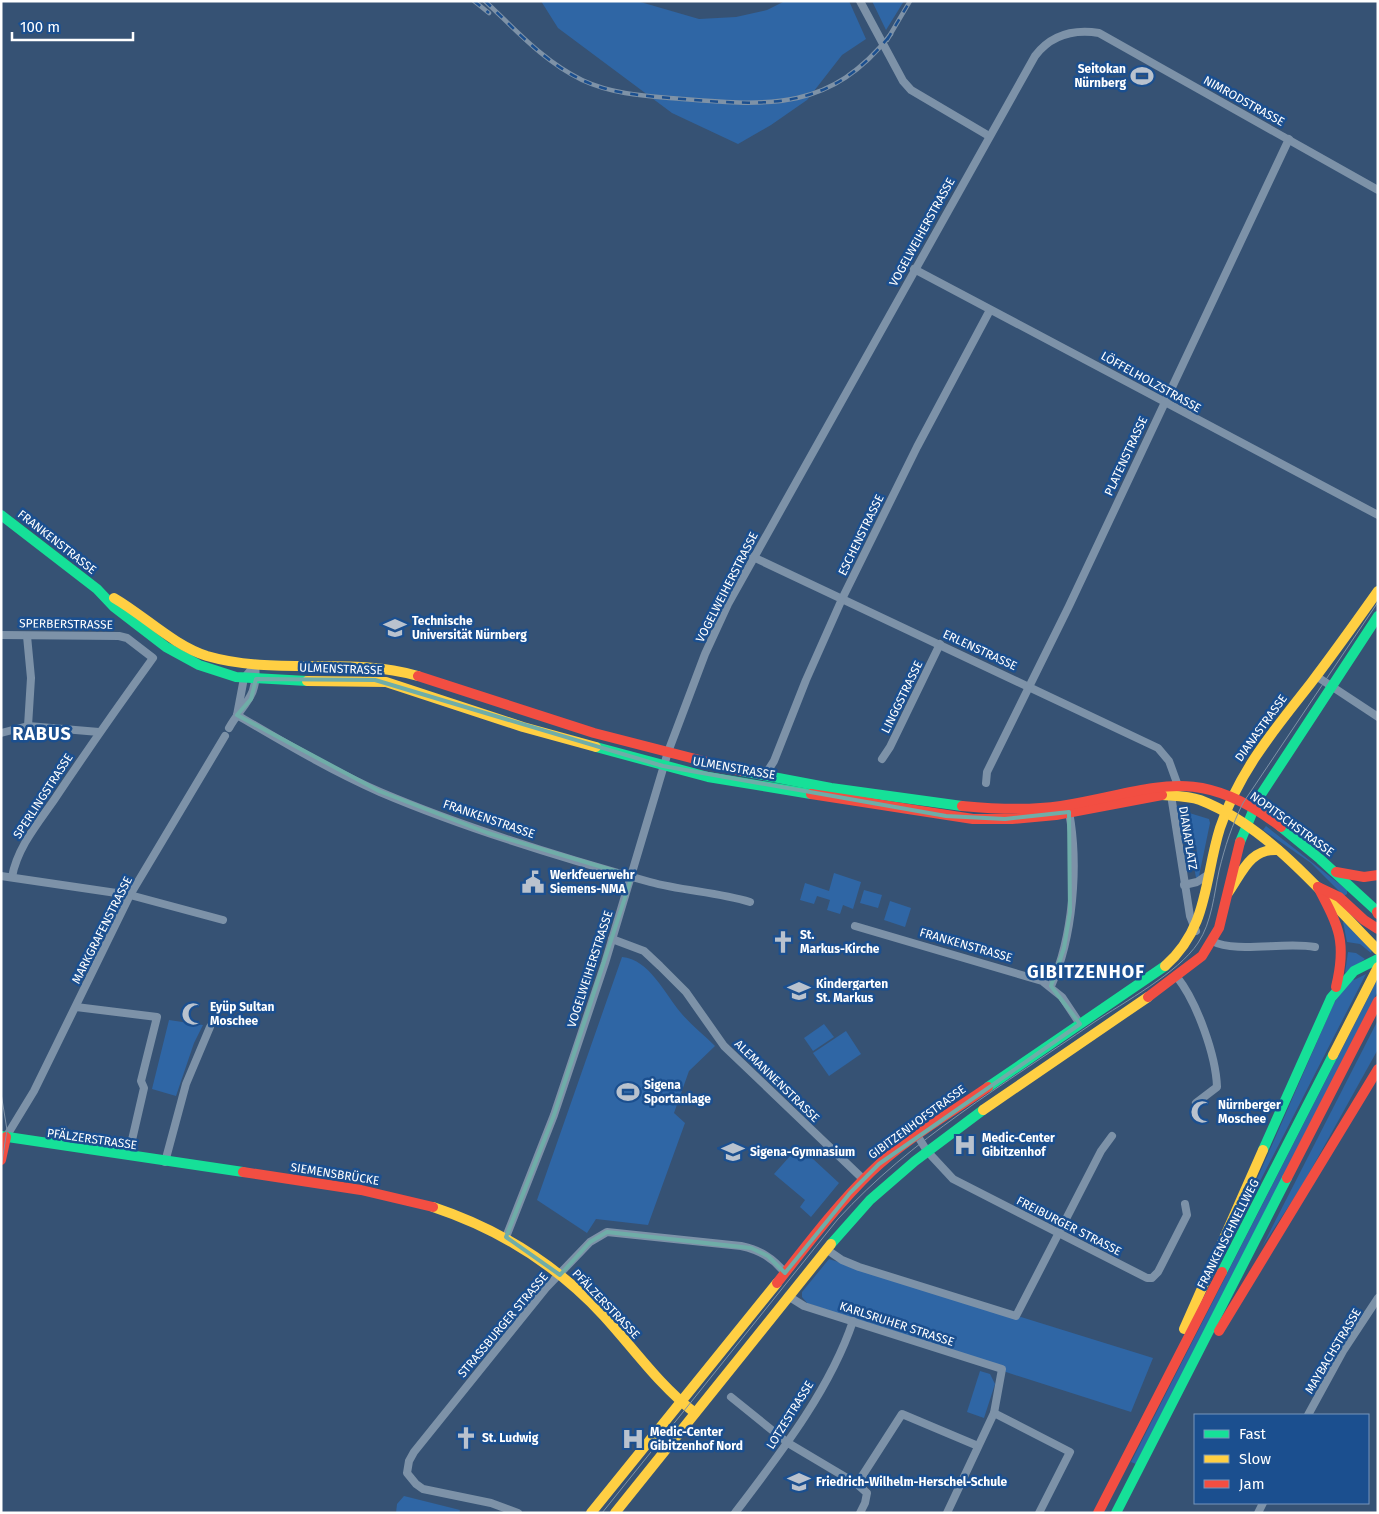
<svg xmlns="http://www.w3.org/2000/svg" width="1379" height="1514" viewBox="0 0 1379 1514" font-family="'Fira Sans',sans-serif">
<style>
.green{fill:#2f66a5}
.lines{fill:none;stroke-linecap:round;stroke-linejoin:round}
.street{stroke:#7d92a8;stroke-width:8}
.fast{stroke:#16e098;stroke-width:10}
.slow{stroke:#ffcf43;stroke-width:10}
.jam{stroke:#f24e42;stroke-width:10}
.tram{stroke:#7e92a7;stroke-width:1}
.rail-casing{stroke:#7e92a7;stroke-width:4.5}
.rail{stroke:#1b4f8f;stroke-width:2.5;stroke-dasharray:8;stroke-linecap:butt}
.marked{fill:none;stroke:#6fada8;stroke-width:4;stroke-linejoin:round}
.labels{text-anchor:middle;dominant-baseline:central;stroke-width:5;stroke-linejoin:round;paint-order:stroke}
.poi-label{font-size:12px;font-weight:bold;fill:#fff;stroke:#1b4f8f;text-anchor:start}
.street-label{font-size:12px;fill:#fff;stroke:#1b4f8f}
.district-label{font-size:18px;font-weight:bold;letter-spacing:1px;fill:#fff;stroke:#1b4f8f}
</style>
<rect width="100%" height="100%" fill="#365274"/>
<g class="green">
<polygon points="541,1 637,1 699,19 736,17 767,10 785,1 849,1 866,39 842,55 807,100 771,125 738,144 672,113 558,28"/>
<polygon points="872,1 904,1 886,30"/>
<polygon points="1186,812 1209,819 1210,823 1199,876 1196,878 1192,854 1197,853 1196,845 1188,846 1183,814"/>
<polygon points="1266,826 1347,890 1347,894 1344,896 1311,863 1263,830"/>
<polygon points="834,873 861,882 853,909 843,905 840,914 827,910 830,900 817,896 814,904 800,900 805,883 829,891"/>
<polygon points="864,890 882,895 878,908 860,903"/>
<polygon points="890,901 911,908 905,927 884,920"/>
<polygon points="1345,921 1372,950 1371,953 1360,944 1347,942 1343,922"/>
<polygon points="1348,952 1356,953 1365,959 1345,973"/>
<path d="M622 957C649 959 665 994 681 1013 691 1025 704 1035 715 1046L689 1071 674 1113 685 1123 648 1225 596 1219 587 1233 537 1200Z"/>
<polygon points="1366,974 1233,1234 1334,1003 1352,978 1354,980"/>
<polygon points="1378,978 1378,991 1136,1464 1131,1462"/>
<polygon points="169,1020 203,1025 194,1043 176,1096 152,1089"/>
<polygon points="1378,1020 1377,1051 1302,1186 1262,1247"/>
<polygon points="824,1024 834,1037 813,1051 804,1038"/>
<polygon points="846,1031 861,1054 829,1076 813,1053"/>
<polygon points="799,1146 839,1183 811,1217 800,1207 805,1200 774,1174"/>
<polygon points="829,1259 1015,1319 1021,1317 1153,1358 1131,1412 1009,1373 807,1303 802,1297 802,1292"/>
<polygon points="980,1371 990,1374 995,1384 984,1418 967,1412"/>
<polygon points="404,1496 460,1510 459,1513 396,1513 397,1504"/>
</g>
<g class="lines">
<g class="street">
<polyline points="860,1 903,81 911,90 989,136"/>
<polyline points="914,269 1378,515"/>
<polyline points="753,557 1158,748 1169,761 1177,783"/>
<path d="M1 635 119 636 127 638 153 658C119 705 86 752 54 800 38 823 17 848 12 877"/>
<polyline points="27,636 31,678 28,726"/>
<polyline points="1316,676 1378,717"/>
<path d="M237 715C283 742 330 770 380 792 467 829 559 857 650 882 683 891 717 892 750 902"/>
<polyline points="237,715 244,678 255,665"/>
<path d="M229 728C243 703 259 697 255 665"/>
<polyline points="1,733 28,726 99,732"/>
<polyline points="882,759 890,747 940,644"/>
<polyline points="765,775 774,761 806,680 842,599 917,447 990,310"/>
<polyline points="986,783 987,772 1069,606 1289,139"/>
<polyline points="1171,795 1190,916 1196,931"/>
<polyline points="1,876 130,895 223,920"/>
<polyline points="1184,885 1197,882 1209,874"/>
<polyline points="855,926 1042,981 1062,997 1080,1024"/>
<polyline points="612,939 644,951 660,966 686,992 724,1046 863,1179"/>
<path d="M1212 941C1237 954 1284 941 1315 947"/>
<path d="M1177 977C1197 1002 1216 1056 1217 1087L1196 1103"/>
<path d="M1051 986C1073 938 1079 865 1069 812"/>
<polyline points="76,1007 157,1017 141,1081 144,1088 132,1140"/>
<polyline points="917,1135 927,1151 953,1179 1147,1278 1152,1278 1158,1272 1187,1215 1185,1204"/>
<polyline points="6,1137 34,1091 130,895 225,736"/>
<polyline points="165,1162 186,1084 210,1027"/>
<path d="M506 1237 554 1115 605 963 668 752 705 654 728 604 1035 56C1051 35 1073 29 1099 33L1378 190"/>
<polyline points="826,1249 842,1260 859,1267 1016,1316 1101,1151 1112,1136"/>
<polyline points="788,1296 804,1306 1002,1369 994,1413 947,1513"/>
<polyline points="731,1397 788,1443 857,1484 867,1493 865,1503 860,1513"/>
<polyline points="994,1413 1070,1452 1039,1513"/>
<polyline points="1308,1415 1343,1351 1378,1298"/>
<polyline points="857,1484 902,1414 978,1446"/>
<path d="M518 1513 491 1503 423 1489 416 1484 407 1473 409 1461 414 1452 546 1288 590 1242 607 1232 741 1246C760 1250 773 1258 785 1273"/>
<path d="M735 1513C779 1455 830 1390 853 1321"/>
<polyline points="1258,1513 1263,1503"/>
</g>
<g class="fast">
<polyline points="1,515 97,589 114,607 166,647 199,665 236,677 307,681"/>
<polyline points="596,747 708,777 811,794"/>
<polyline points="742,771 831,788 962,806"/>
<polyline points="1281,827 1320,859 1378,912"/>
<polyline points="1240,842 1258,799 1378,616"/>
<polyline points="988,1087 1165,966"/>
<polyline points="1,1136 243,1172"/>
<polyline points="1263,1150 1331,998 1354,971 1378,959"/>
<polyline points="831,1244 870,1200 915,1161 983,1110"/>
<polyline points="1222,1272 1333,1055"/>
<polyline points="1116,1513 1287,1178"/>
</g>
<g class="slow">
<path d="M114 598C145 616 173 645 207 656 276 676 349 656 418 676"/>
<polyline points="307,681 386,682 523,727 596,747"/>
<path d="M1162 795C1174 796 1188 796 1200 800 1270 827 1326 898 1378 950"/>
<path d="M1228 893C1242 873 1250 848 1278 850"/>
<path d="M1165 966C1209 927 1204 879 1220 828 1239 771 1275 729 1311 683 1334 653 1356 622 1378 591"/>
<polyline points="1333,1055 1378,967"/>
<polyline points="983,1110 1148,997"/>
<path d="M433 1207C499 1229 557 1265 604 1316 635 1350 658 1384 695 1413"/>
<polyline points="1184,1329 1263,1150"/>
<polyline points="591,1513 777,1283"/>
<polyline points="615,1513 831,1244"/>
</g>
<g class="jam">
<polyline points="418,676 594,733 742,771"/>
<polyline points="811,794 973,819 1012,819 1056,815 1162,795"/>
<path d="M962 806C994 809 1028 811 1061 806 1154 791 1195 761 1281 827"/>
<polyline points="1336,872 1364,877 1378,875"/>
<path d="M1318 887C1339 927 1347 942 1336 987"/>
<polyline points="1318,887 1339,897 1364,920 1378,929"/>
<polyline points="1377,912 1378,914"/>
<polyline points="1148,997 1202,956 1219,928 1240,842"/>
<polyline points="1,1160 6,1137"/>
<polyline points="243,1172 361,1190 433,1207"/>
<polyline points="1287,1178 1378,1001"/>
<path d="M777 1283C807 1245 836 1206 871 1172 905 1139 949 1114 988 1087"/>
<polyline points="1219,1331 1378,1069"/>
<polyline points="1098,1513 1222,1272"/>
</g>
<g class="tram">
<polyline points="1,1093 7,1130 1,1168"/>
<path d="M602 1513 838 1219C911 1139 1005 1084 1093 1023 1124 1002 1178 973 1198 943 1212 922 1214 894 1219 871 1225 846 1232 825 1243 803L1378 602"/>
</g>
<defs>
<g id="rail">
<polyline points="474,1 489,13"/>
<path d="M485 1C516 30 543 61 582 80 614 95 648 96 682 99 770 106 831 111 891 34"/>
<polyline points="887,40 910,1"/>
</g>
</defs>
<use href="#rail" class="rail-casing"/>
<use href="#rail" class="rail"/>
</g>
<path class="marked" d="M256 679 375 680 663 766 946 816 1005 819 1069 812 1070 912 1064 948 1051 986 1080 1024 879 1164 850 1193 785 1273 768 1256 751 1248 607 1232 590 1242 560 1275 506 1237 554 1115 632 876 488 833 379 791 237 715 251 699Z"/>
<defs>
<symbol id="stadium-bare" viewBox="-9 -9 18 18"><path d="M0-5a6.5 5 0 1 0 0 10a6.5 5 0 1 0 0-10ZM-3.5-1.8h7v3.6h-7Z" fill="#b9c2ce" stroke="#1b4f8f" stroke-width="2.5" paint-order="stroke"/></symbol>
<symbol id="university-bare" viewBox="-9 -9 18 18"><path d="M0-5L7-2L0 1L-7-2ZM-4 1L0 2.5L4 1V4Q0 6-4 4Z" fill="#b9c2ce" stroke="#1b4f8f" stroke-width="2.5" paint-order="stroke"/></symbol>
<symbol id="civic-bare" viewBox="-9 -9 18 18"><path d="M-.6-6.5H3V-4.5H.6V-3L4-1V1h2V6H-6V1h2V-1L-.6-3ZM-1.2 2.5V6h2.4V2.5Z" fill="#b9c2ce" stroke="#1b4f8f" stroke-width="2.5" paint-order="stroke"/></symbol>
<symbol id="church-bare" viewBox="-9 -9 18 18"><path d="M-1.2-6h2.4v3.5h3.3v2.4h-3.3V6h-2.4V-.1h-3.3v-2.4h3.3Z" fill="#b9c2ce" stroke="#1b4f8f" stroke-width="2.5" paint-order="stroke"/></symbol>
<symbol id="school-bare" viewBox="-9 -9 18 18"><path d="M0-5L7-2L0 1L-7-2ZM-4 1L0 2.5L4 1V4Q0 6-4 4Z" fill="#b9c2ce" stroke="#1b4f8f" stroke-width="2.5" paint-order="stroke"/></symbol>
<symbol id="mosque-bare" viewBox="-9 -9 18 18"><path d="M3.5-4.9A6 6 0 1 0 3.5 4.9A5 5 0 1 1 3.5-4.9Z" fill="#b9c2ce" stroke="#1b4f8f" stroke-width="2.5" paint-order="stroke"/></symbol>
<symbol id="hospital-bare" viewBox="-9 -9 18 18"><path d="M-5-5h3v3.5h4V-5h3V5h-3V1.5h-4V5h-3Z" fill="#b9c2ce" stroke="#1b4f8f" stroke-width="2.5" paint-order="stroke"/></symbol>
</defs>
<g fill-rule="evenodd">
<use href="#stadium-bare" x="1126" y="60" width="32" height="32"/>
<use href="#university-bare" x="379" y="612" width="32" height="32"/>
<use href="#civic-bare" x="517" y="866" width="32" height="32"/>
<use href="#church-bare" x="767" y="926" width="32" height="32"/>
<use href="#school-bare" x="783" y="975" width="32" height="32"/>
<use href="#mosque-bare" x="177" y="998" width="32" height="32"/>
<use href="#stadium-bare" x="612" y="1076" width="32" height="32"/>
<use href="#mosque-bare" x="1186" y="1096" width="32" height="32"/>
<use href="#hospital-bare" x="949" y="1129" width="32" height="32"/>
<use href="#school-bare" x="717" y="1136" width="32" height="32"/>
<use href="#church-bare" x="450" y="1422" width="32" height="32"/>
<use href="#hospital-bare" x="617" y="1423" width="32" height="32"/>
<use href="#school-bare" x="783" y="1466" width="32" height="32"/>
</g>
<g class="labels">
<g class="poi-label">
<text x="1126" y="69" text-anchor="end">Seitokan<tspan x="1126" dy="14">Nürnberg</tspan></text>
<text x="412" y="621">Technische<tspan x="412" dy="14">Universität Nürnberg</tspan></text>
<text x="550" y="875">Werkfeuerwehr<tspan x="550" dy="14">Siemens-NMA</tspan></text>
<text x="800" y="935">St.<tspan x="800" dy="14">Markus-Kirche</tspan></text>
<text x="816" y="984">Kindergarten<tspan x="816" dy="14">St. Markus</tspan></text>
<text x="210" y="1007">Eyüp Sultan<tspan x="210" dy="14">Moschee</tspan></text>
<text x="644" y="1085">Sigena<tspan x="644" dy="14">Sportanlage</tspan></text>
<text x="1218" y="1105">Nürnberger<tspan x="1218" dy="14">Moschee</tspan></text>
<text x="982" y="1138">Medic-Center<tspan x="982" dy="14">Gibitzenhof</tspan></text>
<text x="750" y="1152">Sigena-Gymnasium</text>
<text x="650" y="1432">Medic-Center<tspan x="650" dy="14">Gibitzenhof Nord</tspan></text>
<text x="482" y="1438">St. Ludwig</text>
<text x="816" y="1482">Friedrich-Wilhelm-Herschel-Schule</text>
</g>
<g class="street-label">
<text transform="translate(1244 101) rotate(29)">NIMRODSTRASSE</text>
<text transform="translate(922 232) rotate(-61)">VOGELWEIHERSTRASSE</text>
<text transform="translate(1151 382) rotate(29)">LÖFFELHOLZSTRASSE</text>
<text transform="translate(1126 456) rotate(-65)">PLATENSTRASSE</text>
<text transform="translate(861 535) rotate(-64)">ESCHENSTRASSE</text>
<text transform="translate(57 542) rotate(38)">FRANKENSTRASSE</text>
<text transform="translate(727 587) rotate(-63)">VOGELWEIHERSTRASSE</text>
<text transform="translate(66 624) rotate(1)">SPERBERSTRASSE</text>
<text transform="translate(980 650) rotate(25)">ERLENSTRASSE</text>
<text transform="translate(341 669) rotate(2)">ULMENSTRASSE</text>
<text transform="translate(902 697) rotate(-64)">LINGGSTRASSE</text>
<text transform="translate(1261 728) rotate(-54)">DIANASTRASSE</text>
<text transform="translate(734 768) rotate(10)">ULMENSTRASSE</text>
<text transform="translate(43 796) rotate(-57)">SPERLINGSTRASSE</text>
<text transform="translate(489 819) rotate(19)">FRANKENSTRASSE</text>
<text transform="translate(1292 824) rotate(36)">NOPITSCHSTRASSE</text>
<text transform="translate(1188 838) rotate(81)">DIANAPLATZ</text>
<text transform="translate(102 930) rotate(-63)">MARKGRAFENSTRASSE</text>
<text transform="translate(966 945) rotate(16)">FRANKENSTRASSE</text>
<text transform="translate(590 969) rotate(-72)">VOGELWEIHERSTRASSE</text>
<text transform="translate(777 1081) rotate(44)">ALEMANNENSTRASSE</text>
<text transform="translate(917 1122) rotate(-36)">GIBITZENHOFSTRASSE</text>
<text transform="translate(92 1139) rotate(8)">PFÄLZERSTRASSE</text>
<text transform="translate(335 1174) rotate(9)">SIEMENSBRÜCKE</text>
<text transform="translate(1069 1226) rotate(27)">FREIBURGER STRASSE</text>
<text transform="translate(1228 1234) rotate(-63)">FRANKENSCHNELLWEG</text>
<text transform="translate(606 1304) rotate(46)">PFÄLZERSTRASSE</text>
<text transform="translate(897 1324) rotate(18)">KARLSRUHER STRASSE</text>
<text transform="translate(503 1325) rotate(-50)">STRASSBURGER STRASSE</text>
<text transform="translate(1333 1351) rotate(-59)">MAYBACHSTRASSE</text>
<text transform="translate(790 1415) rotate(-58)">LOTZESTRASSE</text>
</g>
<g class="district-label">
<text x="42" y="734">RABUS</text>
<text x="1086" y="972">GIBITZENHOF</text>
</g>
</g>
<rect width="1379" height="1514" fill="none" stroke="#ffffff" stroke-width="5"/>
<rect x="1194" y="1414" width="175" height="90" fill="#1b4f8f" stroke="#7695bc"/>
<rect x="1204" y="1430" width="25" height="8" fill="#16e098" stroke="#7695bc"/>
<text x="1239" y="1439" font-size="15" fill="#ffffff">Fast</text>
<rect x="1204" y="1455" width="25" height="8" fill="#ffcf43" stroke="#7695bc"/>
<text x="1239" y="1464" font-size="15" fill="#ffffff">Slow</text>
<rect x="1204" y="1480" width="25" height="8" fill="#f24e42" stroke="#7695bc"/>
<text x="1239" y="1489" font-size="15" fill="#ffffff">Jam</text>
<path d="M12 32v8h121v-8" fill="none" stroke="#ffffff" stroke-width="2.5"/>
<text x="20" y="32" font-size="15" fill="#ffffff" stroke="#1b4f8f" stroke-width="4" paint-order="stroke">100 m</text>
</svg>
